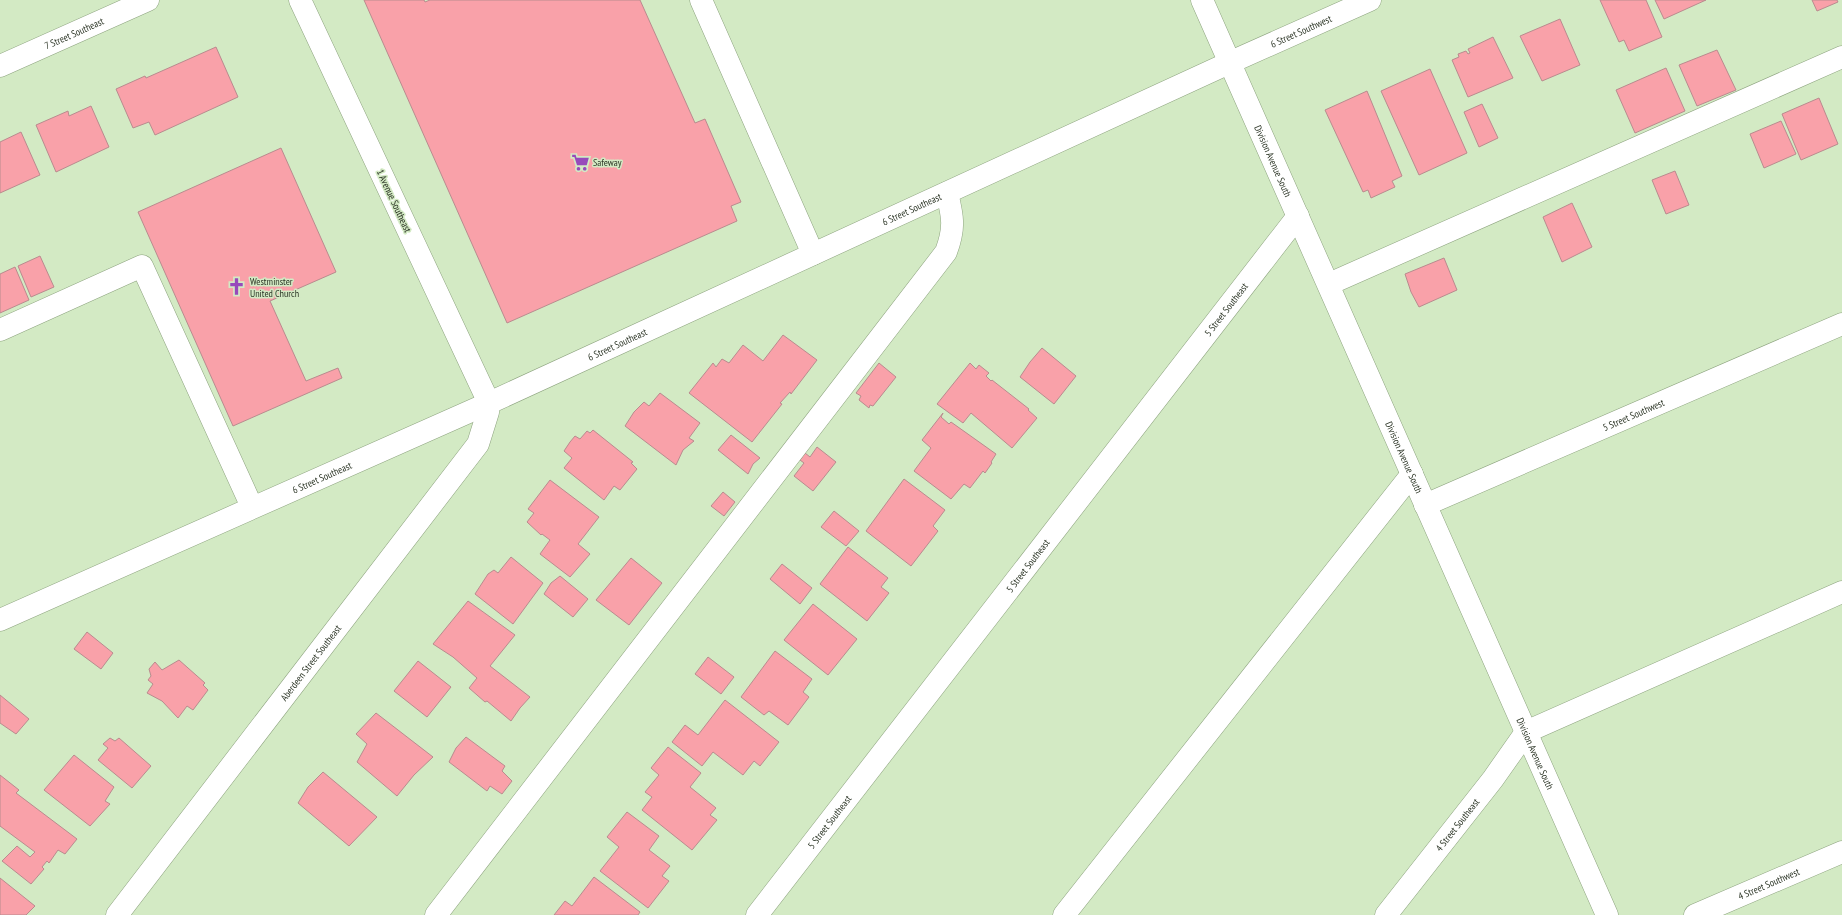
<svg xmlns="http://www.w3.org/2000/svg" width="1842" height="915" viewBox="0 0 1842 915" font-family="'PT Sans Narrow',sans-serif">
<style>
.building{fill:#f9a1a9;stroke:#b98b8e}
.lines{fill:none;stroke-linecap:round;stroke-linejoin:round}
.minor-casing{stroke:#8da37f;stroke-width:23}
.minor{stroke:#fff;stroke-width:22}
.labels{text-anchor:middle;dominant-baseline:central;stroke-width:3;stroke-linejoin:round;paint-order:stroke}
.street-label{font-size:10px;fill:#2d3627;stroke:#d3eac4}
.poi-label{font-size:10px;fill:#2d3627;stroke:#d3eac4;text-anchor:start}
</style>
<rect width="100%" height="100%" fill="#d3eac4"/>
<g class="building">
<polygon points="364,0 424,0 425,2 430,0 640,0 695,123 705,119 741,202 731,206 737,221 507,323"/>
<polygon points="1600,0 1646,0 1662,37 1629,51 1624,40 1619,42"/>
<polygon points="1655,0 1706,0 1664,19"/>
<polygon points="1812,0 1837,0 1838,2 1817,11"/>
<polygon points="1560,19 1580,65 1542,81 1520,36"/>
<polygon points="1493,37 1513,78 1468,97 1452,60 1459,57 1458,54 1466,51 1468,54 1470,53 1468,49"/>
<polygon points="216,47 238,97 155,135 149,122 133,128 116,89 145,76 146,78"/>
<polygon points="1717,50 1736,90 1697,106 1679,65"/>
<polygon points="1666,68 1685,111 1635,133 1616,90"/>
<polygon points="1430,69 1467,153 1419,175 1381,91"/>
<polygon points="1367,91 1402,176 1392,181 1395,187 1371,198 1368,190 1363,192 1325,110"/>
<polygon points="1819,98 1838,144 1801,160 1782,114"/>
<polygon points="1482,104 1498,138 1479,147 1464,112"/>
<polygon points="91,106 109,147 56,172 36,125 68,111 69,116"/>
<polygon points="1781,121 1796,154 1764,168 1750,134"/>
<polygon points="21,132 40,175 0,193 0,142"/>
<polygon points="281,148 336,272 270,301 306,381 338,368 342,378 233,426 138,212"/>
<polygon points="1675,171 1689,205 1666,214 1652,180"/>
<polygon points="1572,203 1592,247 1562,262 1543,217"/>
<polygon points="40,256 54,287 31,297 18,266"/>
<polygon points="1444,258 1457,290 1419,307 1411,292 1405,274"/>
<polygon points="15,267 29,300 0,313 0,274"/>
<polygon points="783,335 817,360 791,394 790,392 780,403 782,404 752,442 689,393 713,363 716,367 722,359 729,363 743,345 763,361"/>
<polygon points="1042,348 1076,376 1054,404 1020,377 1030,362"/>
<polygon points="879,363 896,377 873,406 870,405 869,408 859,400 861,396 856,393"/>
<polygon points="970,363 976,369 979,365 989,373 986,376 991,381 992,380 1029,409 1028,410 1037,418 1012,448 971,413 963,423 937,404"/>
<polygon points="660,393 700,423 689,438 694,441 683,450 676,465 625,426 634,412 644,402 649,406"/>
<polygon points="943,413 941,417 949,424 951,422 996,454 991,462 992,463 985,473 983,471 970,488 964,484 951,499 914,471 931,448 922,440"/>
<polygon points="593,430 633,462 631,463 637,469 620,490 614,486 604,500 564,468 572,458 564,451 570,442 575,436 580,439 587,431 590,433"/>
<polygon points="731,435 760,458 753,464 748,474 718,450"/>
<polygon points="817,447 836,462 813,491 794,476 804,463 800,460 805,453 810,457"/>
<polygon points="904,479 945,510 933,526 938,531 911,566 866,531"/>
<polygon points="550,480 599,517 578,544 590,554 570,577 540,554 550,540 542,534 541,535 527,522 534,513 528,509"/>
<polygon points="723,492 735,502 724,516 711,506"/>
<polygon points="834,511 859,531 846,546 821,527"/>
<polygon points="848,547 888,578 881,587 889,593 867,621 820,584"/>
<polygon points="511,557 543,583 513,624 475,594 488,574 494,570 498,573"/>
<polygon points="631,558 662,583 629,625 596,600"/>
<polygon points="782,564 812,588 800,604 770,579"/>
<polygon points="560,576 588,599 573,617 544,594 551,583"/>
<polygon points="468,601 515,635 490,666 530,697 520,708 511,721 487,701 485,702 469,688 477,678 453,657 433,644"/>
<polygon points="813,604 857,639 828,675 784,640"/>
<polygon points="87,632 113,653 101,669 74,649"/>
<polygon points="775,651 812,679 803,692 809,697 788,725 769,711 764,715 741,697"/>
<polygon points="708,657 734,677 721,694 695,674"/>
<polygon points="179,660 205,683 203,685 208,690 193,710 187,706 178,718 162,701 147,693 153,684 148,680 151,676 149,669 155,662 162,670"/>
<polygon points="418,661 451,687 427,717 394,691"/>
<polygon points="0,695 29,719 16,734 0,723"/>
<polygon points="725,700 779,742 760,766 754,761 743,775 713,752 702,766 672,742 685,725 698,735"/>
<polygon points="376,713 433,757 414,775 397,796 357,762 367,744 356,734"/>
<polygon points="466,737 505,766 502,771 512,781 502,794 490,786 487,791 449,762 456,748"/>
<polygon points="110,738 115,741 119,738 151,766 132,788 98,760 108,748 103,744"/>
<polygon points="668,747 701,773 690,787 716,808 710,815 717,820 692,850 642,810 652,797 645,792 659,775 651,768"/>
<polygon points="74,755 114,787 105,801 110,804 90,826 44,790"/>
<polygon points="323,772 377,817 349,846 298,803 308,787"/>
<polygon points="0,775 19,790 16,793 77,839 65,854 58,850 49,863 47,861 42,867 44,869 31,884 2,861 17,846 30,857 35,852 0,826"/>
<polygon points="627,812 659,836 649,850 670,866 662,876 669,881 648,908 600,871 619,847 607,837"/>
<polygon points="594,877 640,912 638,915 554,915 565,901 572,906"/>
<polygon points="0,878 35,906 26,915 0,915"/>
</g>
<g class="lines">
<defs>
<g id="minor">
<polyline points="701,0 813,254"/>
<path id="s1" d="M1202 0 1607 915"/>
<path id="s2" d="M0 66 148 0"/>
<polyline points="1329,284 1842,57"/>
<polyline points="0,330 142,266 252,507"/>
<path id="s3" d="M1425 505 1842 324"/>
<path id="s4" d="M0 620 489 403 1231 62 1370 0"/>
<path id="s5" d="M117 915 478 444 488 412 489 403 300 0"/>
<path d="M436 915 946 252C955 228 953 217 947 193"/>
<path id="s6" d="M757 915 1298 216"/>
<polyline points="1064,915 1412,474"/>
<path id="s7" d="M1386 915 1493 779 1526 732 1842 592"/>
<path id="s8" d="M1695 915 1842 852"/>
</g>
</defs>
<use href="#minor" class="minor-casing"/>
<use href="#minor" class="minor"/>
</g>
<defs>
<symbol id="supermarket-bare" viewBox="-9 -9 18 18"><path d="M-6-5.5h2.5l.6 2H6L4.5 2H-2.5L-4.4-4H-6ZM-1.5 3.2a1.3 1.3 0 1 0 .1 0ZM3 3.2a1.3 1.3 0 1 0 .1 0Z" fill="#974abb" stroke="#d3eac4" stroke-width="2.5" paint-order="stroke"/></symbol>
<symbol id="church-bare" viewBox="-9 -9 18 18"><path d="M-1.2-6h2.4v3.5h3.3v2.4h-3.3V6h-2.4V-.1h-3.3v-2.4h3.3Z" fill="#974abb" stroke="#d3eac4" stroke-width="2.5" paint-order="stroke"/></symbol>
</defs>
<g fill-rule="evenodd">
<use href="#supermarket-bare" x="568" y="150" width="25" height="25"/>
<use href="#church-bare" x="224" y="274" width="25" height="25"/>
</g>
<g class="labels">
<g class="street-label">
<text stroke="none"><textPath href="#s4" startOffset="1428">6 Street Southwest</textPath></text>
<text stroke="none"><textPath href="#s2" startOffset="81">7 Street Southeast</textPath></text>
<text stroke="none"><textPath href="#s1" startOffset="176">Division Avenue South</textPath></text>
<text transform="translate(394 201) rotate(65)">1 Avenue Southeast</text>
<text stroke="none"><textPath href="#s4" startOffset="1000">6 Street Southeast</textPath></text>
<text stroke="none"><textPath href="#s6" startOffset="766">5 Street Southeast</textPath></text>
<text stroke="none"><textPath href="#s4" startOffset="676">6 Street Southeast</textPath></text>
<text stroke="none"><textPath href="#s3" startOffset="227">5 Street Southwest</textPath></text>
<text stroke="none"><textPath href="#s1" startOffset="500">Division Avenue South</textPath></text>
<text stroke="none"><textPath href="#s4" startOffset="352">6 Street Southeast</textPath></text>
<text stroke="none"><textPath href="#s6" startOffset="442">5 Street Southeast</textPath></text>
<text stroke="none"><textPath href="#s5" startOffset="318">Aberdeen Street Southeast</textPath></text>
<text stroke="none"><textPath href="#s1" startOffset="824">Division Avenue South</textPath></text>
<text stroke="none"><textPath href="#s6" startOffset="118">5 Street Southeast</textPath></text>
<text stroke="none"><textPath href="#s7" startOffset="115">4 Street Southeast</textPath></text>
<text stroke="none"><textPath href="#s8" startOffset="80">4 Street Southwest</textPath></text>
</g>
<g class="poi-label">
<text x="593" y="162">Safeway</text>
<text x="250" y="281">Westminster<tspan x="250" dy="12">United Church</tspan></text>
</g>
</g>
</svg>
